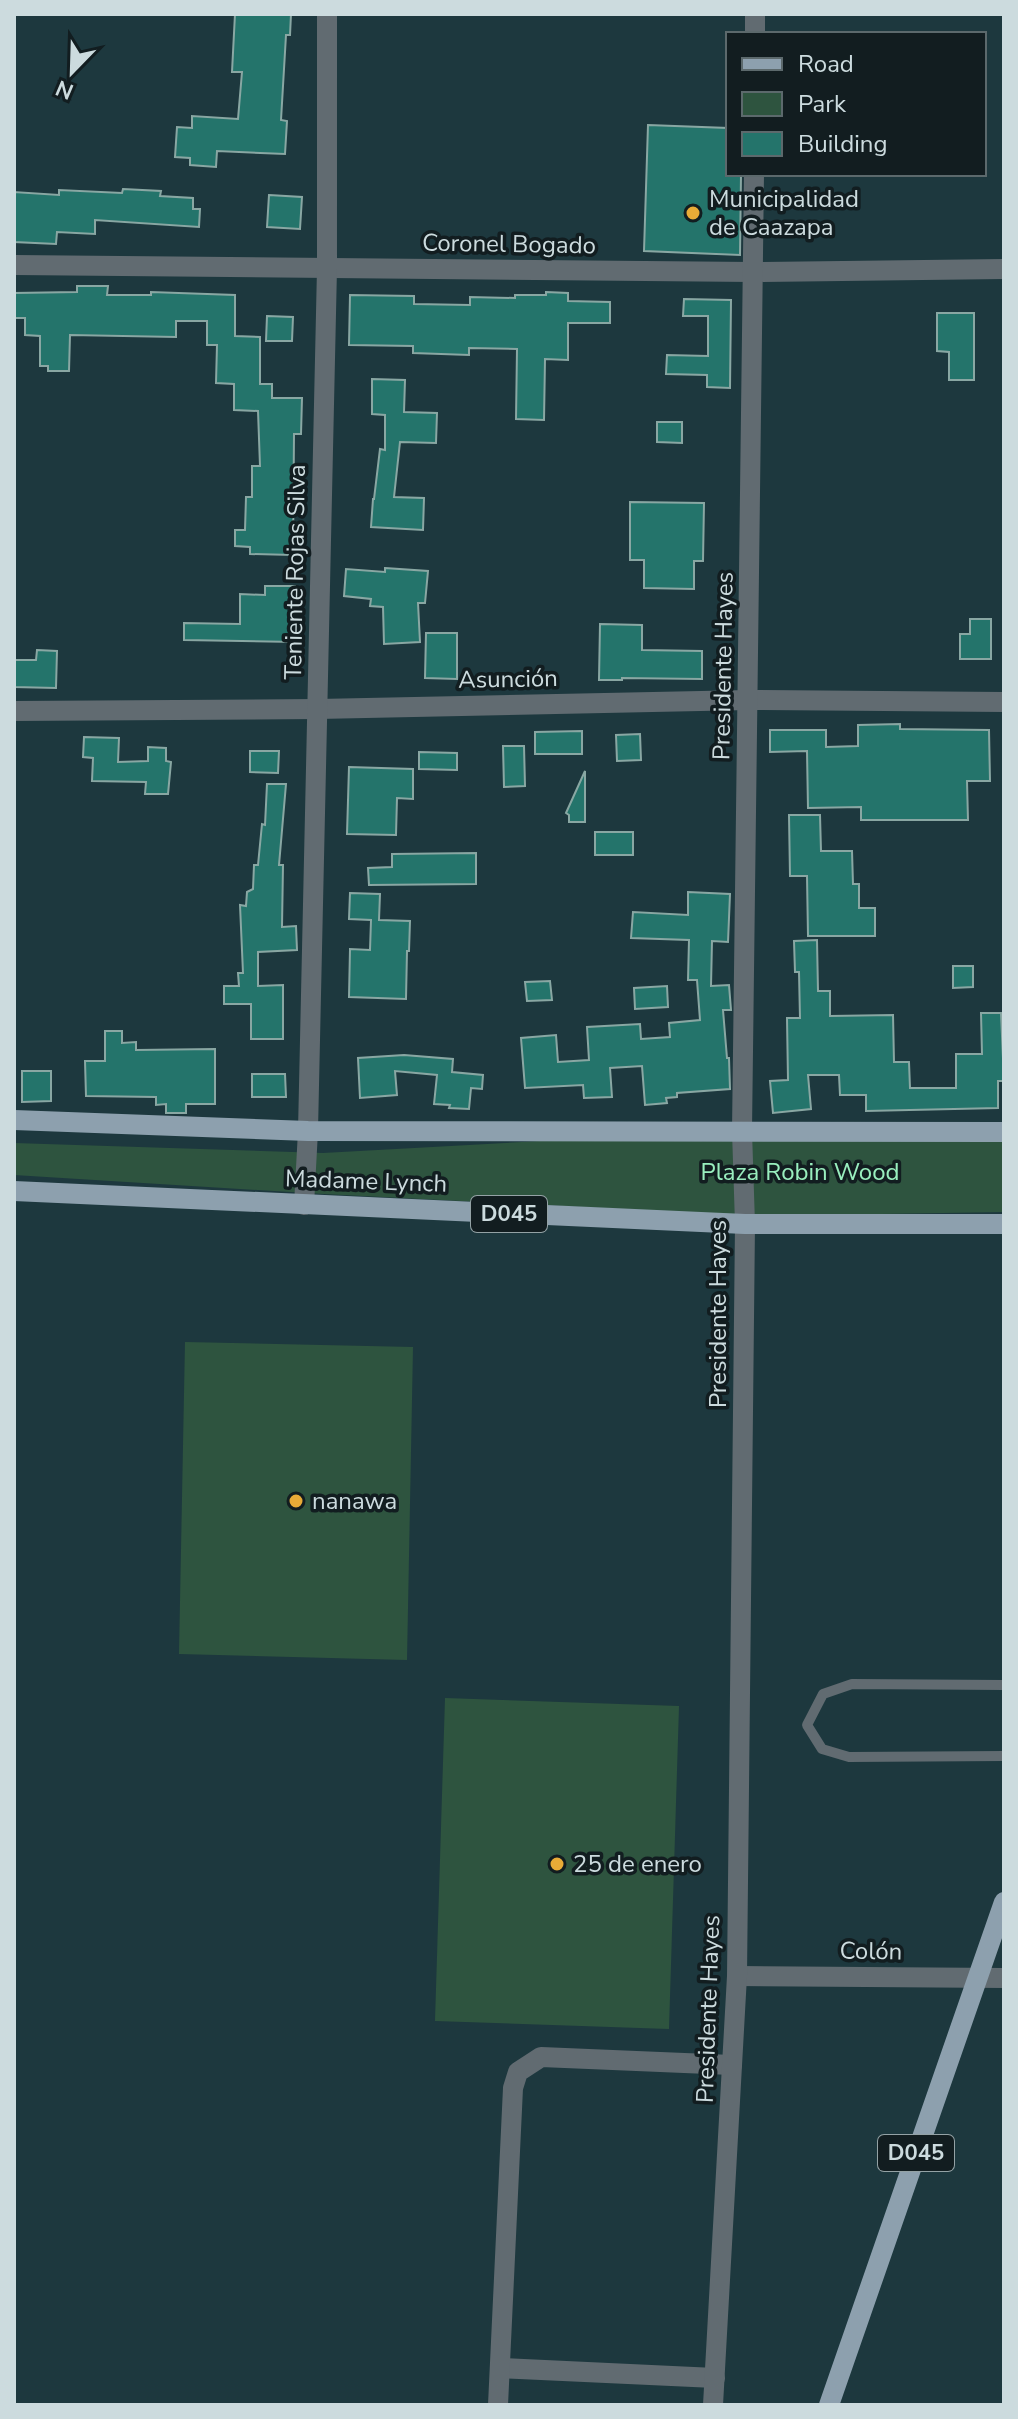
<svg xmlns="http://www.w3.org/2000/svg" width="1018" height="2419" viewBox="0 0 1018 2419" font-family="'Nunito Sans',sans-serif">
<style>
.green{fill:#2e543f}
.building{fill:#24746b;stroke:#89a7a3;stroke-width:2}
.lines{fill:none;stroke-linecap:round;stroke-linejoin:round}
.service{stroke:#616b71;stroke-width:10}
.minor{stroke:#616b71;stroke-width:20}
.primary{stroke:#8da0ae;stroke-width:20}
.poi-dot{fill:#e8ab37;stroke:#121d20;stroke-width:3}
.labels{text-anchor:middle;dominant-baseline:central;stroke-width:7;stroke-linejoin:round;paint-order:stroke}
.shield{fill:#121d20;stroke:#94a2a5;stroke-width:2}
.shield-label{font-size:22px;font-weight:bold;fill:#ccdbde}
.poi-label{font-size:24px;fill:#ccdbde;stroke:#121d20;text-anchor:start}
.street-label{font-size:24px;fill:#ccdbde;stroke:#121d20}
.park-label{font-size:24px;fill:#99eebe;stroke:#121d20}
</style>
<rect width="100%" height="100%" fill="#1d383e"/>
<g class="green">
<polygon points="1004,1126 1004,1212 759,1216 323,1194 14,1175 14,1143 323,1153 757,1129"/>
<polygon points="185,1342 413,1347 407,1660 179,1654"/>
<polygon points="445,1698 679,1706 669,2029 435,2021"/>
</g>
<g class="building">
<polygon points="235,14 291,14 290,35 286,35 281,120 287,121 285,154 217,151 216,167 190,165 190,158 175,157 177,127 192,128 192,116 238,119 242,72 232,72"/>
<polygon points="648,125 728,128 728,174 741,174 740,255 644,251"/>
<polygon points="123,189 161,191 160,196 193,198 193,209 200,209 199,227 95,220 95,234 57,232 56,244 14,242 14,192 59,195 59,190 122,193"/>
<polygon points="269,195 302,197 300,229 267,227"/>
<polygon points="77,286 108,286 107,295 151,295 151,292 235,295 235,336 260,337 260,384 272,384 272,398 302,398 301,434 294,434 293,555 250,554 250,547 235,546 235,530 245,530 246,497 252,497 252,466 260,466 258,411 234,410 234,384 216,383 217,345 207,345 207,321 176,321 176,337 70,335 69,371 48,371 48,366 40,366 40,336 25,335 25,318 14,318 14,293 77,292"/>
<polygon points="546,292 568,293 568,301 610,302 610,323 568,323 568,360 545,359 544,420 516,419 517,349 469,348 469,355 413,353 413,346 349,345 350,295 414,296 414,304 470,305 470,297 515,298 515,295 546,295"/>
<polygon points="684,299 731,300 730,388 707,387 707,375 666,374 667,355 708,356 708,316 683,316"/>
<polygon points="937,313 974,313 974,380 949,380 949,352 937,351"/>
<polygon points="267,316 293,317 292,341 266,341"/>
<polygon points="372,379 405,380 404,412 437,413 436,443 400,442 394,497 424,498 423,530 371,527 373,499 374,499 380,449 385,450 385,415 372,414"/>
<polygon points="657,422 682,422 682,443 657,442"/>
<polygon points="630,502 704,503 703,561 694,561 694,589 644,588 644,560 630,560"/>
<polygon points="385,568 428,571 425,603 418,603 420,642 384,644 383,607 370,606 371,599 344,596 346,569 385,572"/>
<polygon points="265,586 295,586 296,642 184,640 184,623 240,624 240,594 265,595"/>
<polygon points="970,619 991,619 991,659 960,659 960,634 970,634"/>
<polygon points="600,624 642,625 642,650 702,651 702,679 622,678 622,680 599,680"/>
<polygon points="426,633 457,633 457,679 425,678"/>
<polygon points="37,650 57,651 56,688 14,687 14,660 36,660"/>
<polygon points="900,724 900,729 989,730 990,781 967,781 968,820 861,820 861,807 808,808 807,751 770,752 770,730 826,730 826,747 858,746 858,725"/>
<polygon points="582,731 582,754 535,754 535,732"/>
<polygon points="640,734 641,760 617,761 616,735"/>
<polygon points="84,737 119,738 118,762 148,761 148,747 166,748 166,761 171,762 168,794 145,794 146,782 92,781 93,758 83,757"/>
<polygon points="503,746 524,746 525,786 504,787"/>
<polygon points="250,751 279,751 278,773 250,772"/>
<polygon points="419,752 457,753 457,770 419,769"/>
<polygon points="349,767 413,769 413,799 397,798 396,835 347,834"/>
<polygon points="585,771 585,822 569,822 569,815 566,813"/>
<polygon points="267,784 286,784 279,865 283,865 282,927 296,926 297,950 258,952 258,986 283,985 283,1039 251,1039 251,1004 224,1004 224,986 239,986 238,973 243,973 240,905 246,906 247,892 253,889 254,865 258,865 262,824 265,825"/>
<polygon points="789,815 820,815 821,851 852,851 853,884 859,884 859,908 875,908 875,936 808,936 807,876 790,876"/>
<rect x="595" y="832" width="38" height="23"/>
<polygon points="476,853 476,884 369,885 368,868 392,867 392,854"/>
<polygon points="688,892 730,894 728,942 712,941 711,986 729,985 731,1010 723,1010 727,1058 729,1058 730,1089 677,1093 677,1097 666,1098 667,1103 645,1105 642,1066 610,1068 612,1097 584,1098 583,1085 525,1088 521,1038 556,1035 558,1062 589,1060 587,1027 640,1024 641,1039 670,1037 669,1023 700,1020 697,980 688,980 689,940 631,938 633,912 688,915"/>
<polygon points="350,893 380,894 379,920 410,921 409,951 407,951 406,999 349,997 350,949 370,950 371,920 349,919"/>
<polygon points="817,940 818,991 830,991 830,1016 893,1015 894,1062 909,1062 910,1088 956,1088 956,1054 982,1054 981,1013 1001,1013 1004,1081 998,1081 998,1108 866,1111 866,1095 840,1095 839,1075 808,1075 811,1109 773,1113 770,1081 788,1080 787,1018 800,1018 799,972 795,972 794,941"/>
<polygon points="953,966 973,966 973,987 953,988"/>
<polygon points="550,981 552,1000 527,1001 525,982"/>
<polygon points="667,986 668,1007 635,1009 634,988"/>
<polygon points="105,1031 122,1031 122,1043 136,1042 136,1050 215,1049 215,1104 186,1104 186,1113 166,1113 166,1104 156,1105 156,1097 86,1096 85,1061 105,1061"/>
<polygon points="404,1055 453,1059 452,1072 483,1075 482,1089 471,1088 469,1109 449,1108 450,1105 434,1104 437,1075 395,1071 397,1095 360,1098 358,1058"/>
<polygon points="22,1071 51,1071 51,1101 22,1102"/>
<polygon points="252,1074 285,1074 286,1097 252,1097"/>
</g>
<g class="lines">
<polyline class="service" points="1004,1685 852,1684 823,1694 807,1725 822,1749 849,1757 1004,1756"/>
<g class="minor">
<polyline points="755,34 755,14"/>
<polyline points="14,265 753,272 1004,269"/>
<polyline points="14,711 318,709 749,700 1004,702"/>
<polyline points="304,1205 308,1131 327,268 327,14"/>
<polyline points="737,1976 1004,1978"/>
<polyline points="500,2368 715,2378"/>
<polyline points="498,2405 513,2088 518,2072 541,2057 732,2065"/>
<polyline points="713,2405 737,1976 745,1224 742,1131 754,174"/>
</g>
<g class="primary">
<polyline points="14,1120 308,1131 1004,1132"/>
<polyline points="14,1191 745,1224 1004,1224"/>
<polyline points="829,2405 1004,1902"/>
</g>
</g>
<g class="poi-dot">
<circle cx="693" cy="213" r="8"/>
<circle cx="296" cy="1501" r="8"/>
<circle cx="557" cy="1864" r="8"/>
</g>
<g class="labels">
<g class="shield">
<rect x="471" y="1196" width="76" height="36" rx="6"/>
<rect x="878" y="2135" width="76" height="36" rx="6"/>
</g>
<g class="shield-label">
<text x="509" y="1214">D045</text>
<text x="916" y="2153">D045</text>
</g>
<g class="poi-label">
<text x="709" y="199">Municipalidad<tspan x="709" dy="28">de Caazapa</tspan></text>
<text x="312" y="1501">nanawa</text>
<text x="573" y="1864">25 de enero</text>
</g>
<g class="street-label">
<text transform="translate(509 244) rotate(1)">Coronel Bogado</text>
<text transform="translate(295 572) rotate(-89)">Teniente Rojas Silva</text>
<text transform="translate(723 666) rotate(-89)">Presidente Hayes</text>
<text transform="translate(508 679) rotate(-1)">Asunción</text>
<text transform="translate(366 1181) rotate(2)">Madame Lynch</text>
<text transform="translate(718 1314) rotate(-90)">Presidente Hayes</text>
<text transform="translate(871 1951) rotate(1)">Colón</text>
<text transform="translate(708 2009) rotate(-88)">Presidente Hayes</text>
</g>
<g class="park-label">
<text x="800" y="1172">Plaza Robin Wood</text>
</g>
</g>
<rect width="1018" height="2419" fill="none" stroke="#ccdbde" stroke-width="32"/>
<rect x="726" y="32" width="260" height="144" fill="#121d20" stroke="#5c696c" stroke-width="2"/>
<rect x="742" y="58" width="40" height="12" fill="#8da0ae" stroke="#5c696c" stroke-width="2"/>
<text x="798" y="72" font-size="24" fill="#ccdbde">Road</text>
<rect x="742" y="92" width="40" height="24" fill="#2e543f" stroke="#5c696c" stroke-width="2"/>
<text x="798" y="112" font-size="24" fill="#ccdbde">Park</text>
<rect x="742" y="132" width="40" height="24" fill="#24746b" stroke="#5c696c" stroke-width="2"/>
<text x="798" y="152" font-size="24" fill="#ccdbde">Building</text>
<g transform="translate(72 72) rotate(203)" stroke="#121d20" stroke-width="6" paint-order="stroke">
<path d="M0-6L14 30L0 20L-14 30Z" fill="#ccdbde"/>
<text y="-12" font-size="22" font-weight="bold" text-anchor="middle" fill="#ccdbde">N</text>
</g>
</svg>
